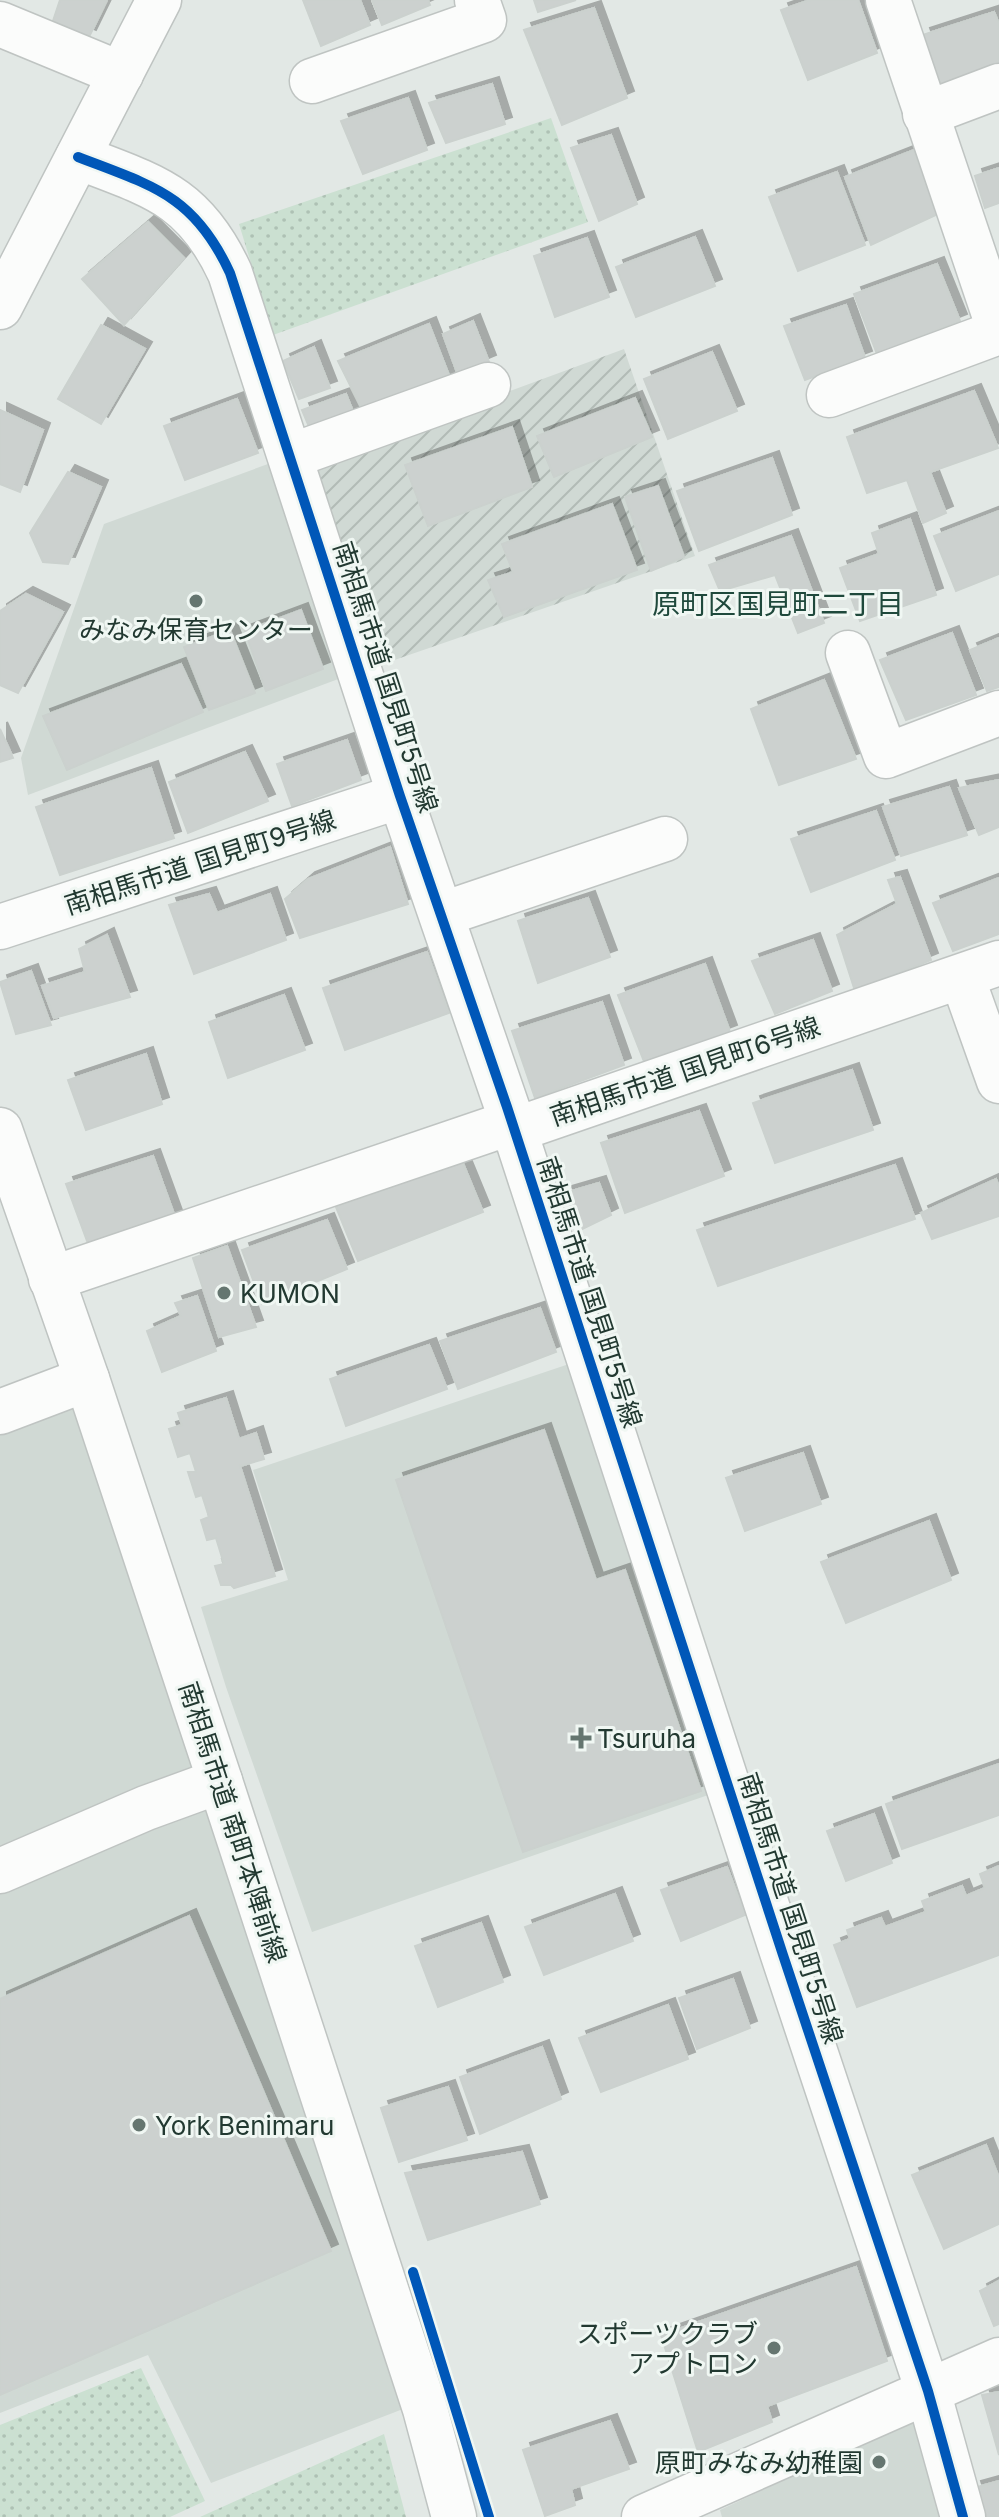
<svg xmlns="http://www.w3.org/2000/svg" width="999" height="2517" viewBox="0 0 999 2517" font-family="Inter,'Noto Sans JP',sans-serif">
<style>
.built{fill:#d0d9d4}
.industrial{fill:url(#industrial-furrows)}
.grass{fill:url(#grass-dots)}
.building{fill:#ccd1cf;stroke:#cbd1ce;stroke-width:2;filter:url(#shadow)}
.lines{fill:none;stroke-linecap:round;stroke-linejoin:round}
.minor-casing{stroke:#bfc4c2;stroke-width:47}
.minor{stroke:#fbfcfb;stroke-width:44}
.cycleway-casing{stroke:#f0f7f3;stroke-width:15}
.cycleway{stroke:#0057b8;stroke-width:10}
.poi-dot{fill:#657670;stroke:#f0f7f3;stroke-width:3}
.labels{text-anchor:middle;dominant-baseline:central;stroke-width:6;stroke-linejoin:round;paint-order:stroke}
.poi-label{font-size:26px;fill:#223931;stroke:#f0f7f3;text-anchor:start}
.street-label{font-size:26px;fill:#223931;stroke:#f0f7f3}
.neighbourhood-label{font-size:28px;fill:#1f493c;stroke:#f0f7f3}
</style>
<defs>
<pattern id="industrial-furrows" width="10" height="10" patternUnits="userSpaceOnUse" patternTransform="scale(2)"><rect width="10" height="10" fill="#d0d9d4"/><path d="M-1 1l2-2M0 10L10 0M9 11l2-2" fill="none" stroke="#b2bbb6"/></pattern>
<pattern id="grass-dots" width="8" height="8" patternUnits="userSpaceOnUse" patternTransform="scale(2)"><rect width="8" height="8" fill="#cbe0d1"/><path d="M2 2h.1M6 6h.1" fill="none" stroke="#aec1b4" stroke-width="1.8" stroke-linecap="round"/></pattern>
<filter id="shadow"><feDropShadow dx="7" dy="-7" stdDeviation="0" flood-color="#0004"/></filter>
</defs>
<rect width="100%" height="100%" fill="#e2e8e5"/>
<g class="built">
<polygon points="268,464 341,678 28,795 21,758 104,524"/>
<polygon points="572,1363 714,1793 312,1932 226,1687 201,1607 288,1580 253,1470"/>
<polygon points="62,1365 403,2409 211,2483 148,2355 0,2413 0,1392"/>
<polygon points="923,2415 952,2517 722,2517 720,2510"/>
</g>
<polygon class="industrial" points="624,349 695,556 380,665 314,463"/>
<g class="grass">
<polygon points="551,118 588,222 273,335 239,224"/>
<polygon points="141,2368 205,2501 170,2517 0,2517 0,2425"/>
<polygon points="384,2434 406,2517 200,2517"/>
</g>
<g class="building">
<polygon points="60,0 107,0 89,37 53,21"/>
<polygon points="303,0 360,0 370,25 321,46"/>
<polygon points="372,0 428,0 430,5 382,25"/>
<polygon points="534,0 576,0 538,12"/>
<polygon points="810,0 858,0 877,53 808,80 781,10"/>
<polygon points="594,8 627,98 562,125 524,30"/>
<polygon points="994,12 999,24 999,64 941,86 923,35"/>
<polygon points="492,84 505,124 446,143 429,103"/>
<polygon points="408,98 427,150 363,174 341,121"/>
<polygon points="611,135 637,204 599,221 571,148"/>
<polygon points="914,150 938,214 871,245 845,177"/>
<polygon points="999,168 999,203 985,208 975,176"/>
<polygon points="837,172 865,245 798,271 769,197"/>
<polygon points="148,222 184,258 124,325 82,279"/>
<polygon points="695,237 715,286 636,317 616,267"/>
<polygon points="587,238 609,297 555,317 534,256"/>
<polygon points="937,264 960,321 877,354 854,294"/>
<polygon points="846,305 865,358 805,380 784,326"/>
<polygon points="473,321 489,362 458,375 443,334"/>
<polygon points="429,324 450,378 363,411 338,361"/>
<polygon points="101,325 145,349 101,424 58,399"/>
<polygon points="314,347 330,388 299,399 283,361"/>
<polygon points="712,352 737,411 668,439 644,379"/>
<polygon points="974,391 998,448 930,472 946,513 923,523 907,480 867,493 847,437"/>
<polygon points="346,394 354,414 310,429 302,410"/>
<polygon points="635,398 652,437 554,477 537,436"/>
<polygon points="237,399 258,453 185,480 164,426"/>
<polygon points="0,410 43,430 20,492 0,484"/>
<polygon points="512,427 532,487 428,526 405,465"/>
<polygon points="772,458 792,515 699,551 677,491"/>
<polygon points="68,472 101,487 68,564 43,562 30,533"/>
<polygon points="658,486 684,557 651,571 625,497"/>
<polygon points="612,504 637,570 504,617 488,580 513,572 502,544"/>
<polygon points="999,511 999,574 956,591 934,536"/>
<polygon points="910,519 936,595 860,621 840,568 879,554 872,533"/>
<polygon points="791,536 824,623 798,633 775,575 720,591 709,565"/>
<polygon points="26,594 63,612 18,693 0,685 0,611"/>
<polygon points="301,610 323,669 266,691 245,631"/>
<polygon points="230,630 255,693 209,710 184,647"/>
<polygon points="952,633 976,695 906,720 880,660"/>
<polygon points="999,638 999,687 987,691 970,650"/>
<polygon points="181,664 203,712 67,770 43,716"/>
<polygon points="824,680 856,759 779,785 751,709"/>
<polygon points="0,729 13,758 0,762"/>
<polygon points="347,740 361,780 292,806 277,764"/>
<polygon points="245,752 268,801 188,833 169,782"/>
<polygon points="151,768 174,838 60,875 36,807"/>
<polygon points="999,780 999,827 979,835 959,788"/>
<polygon points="949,787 967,835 901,856 883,807"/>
<polygon points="876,811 895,860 811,892 791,839"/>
<polygon points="390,847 408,904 300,938 285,899 308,879"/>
<polygon points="900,877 931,960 855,991 837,935 897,904 888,880"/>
<polygon points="999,878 999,934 953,951 933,903"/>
<polygon points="209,894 217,913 270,894 286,940 194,974 169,905"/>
<polygon points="588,898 610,957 538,983 518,921"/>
<polygon points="107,935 130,997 54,1018 42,986 85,972 79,949"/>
<polygon points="813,940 832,991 775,1014 752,961"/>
<polygon points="427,952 449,1013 345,1050 323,988"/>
<polygon points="705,964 730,1032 645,1064 618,995"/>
<polygon points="31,971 51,1025 16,1034 0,982"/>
<polygon points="284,995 305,1050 228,1078 209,1022"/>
<polygon points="602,1002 624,1065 535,1098 512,1031"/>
<polygon points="146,1054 162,1104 86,1130 68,1080"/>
<polygon points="852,1070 873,1130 775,1163 753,1103"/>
<polygon points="699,1111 724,1176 625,1213 601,1143"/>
<polygon points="153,1156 175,1217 90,1249 66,1184"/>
<polygon points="462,1161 483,1212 358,1261 336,1207"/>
<polygon points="895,1165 915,1219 718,1286 697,1230"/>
<polygon points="996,1179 999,1187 999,1216 932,1239 921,1213"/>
<polygon points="599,1183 611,1215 578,1231 565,1193"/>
<polygon points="327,1220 347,1269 262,1304 242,1250"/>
<polygon points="227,1246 256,1327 219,1337 193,1258"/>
<polygon points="197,1296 216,1351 162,1372 147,1331 181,1316 175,1303"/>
<polygon points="540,1308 556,1352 458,1389 440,1341"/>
<polygon points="429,1345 447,1389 346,1426 330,1379"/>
<polygon points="226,1398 239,1439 256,1433 264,1459 240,1466 275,1576 234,1588 231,1585 221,1585 215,1566 224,1564 216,1538 207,1540 201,1520 209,1517 202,1495 196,1497 188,1472 196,1472 190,1453 178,1457 169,1429 182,1425 178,1413"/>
<polygon points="544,1430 596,1580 625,1570 701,1791 523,1852 396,1480"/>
<polygon points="803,1453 821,1504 745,1531 726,1478"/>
<polygon points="929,1521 951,1580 846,1623 821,1562"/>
<polygon points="999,1764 999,1815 902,1849 886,1804"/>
<polygon points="874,1814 892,1863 846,1881 827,1831"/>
<polygon points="999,1866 999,1955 857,2007 834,1945 850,1939 847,1930 881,1918 885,1927 926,1912 922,1901 962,1886 966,1896 985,1888 980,1874"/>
<polygon points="727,1867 745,1915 681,1941 661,1890"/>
<polygon points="615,1894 633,1941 544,1975 525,1927"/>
<polygon points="189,1916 331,2251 0,2395 0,1999"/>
<polygon points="481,1923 503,1982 438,2007 415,1946"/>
<polygon points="733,1979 750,2028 697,2049 679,1998"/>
<polygon points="668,2005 688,2059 601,2092 579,2038"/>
<polygon points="542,2047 561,2099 480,2134 460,2077"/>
<polygon points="448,2087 467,2140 399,2162 381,2108"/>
<polygon points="986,2145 999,2178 999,2224 944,2249 912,2175"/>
<polygon points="522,2152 540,2204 428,2240 405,2173"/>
<polygon points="856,2267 887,2361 767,2406 772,2422 698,2452 661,2335"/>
<polygon points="999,2281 999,2324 994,2326 980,2291"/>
<polygon points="999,2392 999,2455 982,2395"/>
<polygon points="610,2421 629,2469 571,2489 575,2505 545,2516 523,2450"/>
<polygon points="999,2481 999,2517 983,2517 974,2488"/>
</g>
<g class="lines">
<defs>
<g id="minor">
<polyline points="888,0 999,329"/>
<polyline points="0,24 121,74"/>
<polyline points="312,81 484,20 477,0"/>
<polyline points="925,114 999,86"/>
<path d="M78 157C153 186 194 195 230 273L400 796 507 1107 783 1955 928 2391 963 2517"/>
<polyline points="0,307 159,0"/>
<polyline points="829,395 999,332"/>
<polyline points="291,456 488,385"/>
<polyline points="848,653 886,756 999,713"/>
<polyline points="443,914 665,839"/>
<polyline points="0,927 400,796"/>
<polyline points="962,977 999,1081"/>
<polyline points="0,1130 87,1379 220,1781 425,2409 454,2517"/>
<polyline points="51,1279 492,1129 535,1123 999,963"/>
<polyline points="0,1412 87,1379"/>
<polyline points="0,1871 146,1808 220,1781"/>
<polyline points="644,2517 999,2360"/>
</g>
</defs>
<use href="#minor" class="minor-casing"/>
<use href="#minor" class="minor"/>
<defs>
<g id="cycleway">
<path d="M78 157C153 186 194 195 230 273L400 796 507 1107 783 1955 928 2391 963 2517"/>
<polyline points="413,2272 489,2517"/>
</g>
</defs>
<use href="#cycleway" class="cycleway-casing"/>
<use href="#cycleway" class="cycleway"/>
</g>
<g class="poi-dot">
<circle cx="196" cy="601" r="8"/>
<circle cx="224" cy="1293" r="8"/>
<path d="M577 1726h8v8h8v8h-8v8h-8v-8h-8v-8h8z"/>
<circle cx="139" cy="2125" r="8"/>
<circle cx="774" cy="2348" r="8"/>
<circle cx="879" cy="2462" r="8"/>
</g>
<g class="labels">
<g class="poi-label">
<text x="196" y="629" text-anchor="middle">みなみ保育センター</text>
<text x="240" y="1293">KUMON</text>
<text x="597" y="1738">Tsuruha</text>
<text x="155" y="2125">York Benimaru</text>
<text x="758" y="2333" text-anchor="end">スポーツクラブ<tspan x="758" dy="30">アプトロン</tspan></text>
<text x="863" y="2462" text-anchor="end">原町みなみ幼稚園</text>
</g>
<g class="street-label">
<text transform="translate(386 677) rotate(72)">南相馬市道 国見町5号線</text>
<text transform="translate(200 862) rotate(-18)">南相馬市道 国見町9号線</text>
<text transform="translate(685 1071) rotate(-19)">南相馬市道 国見町6号線</text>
<text transform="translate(590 1292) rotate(72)">南相馬市道 国見町5号線</text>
<text transform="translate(233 1822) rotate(72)">南相馬市道 南町本陣前線</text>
<text transform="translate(791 1908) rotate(72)">南相馬市道 国見町5号線</text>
</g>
<g class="neighbourhood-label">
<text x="778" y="604">原町区国見町二丁目</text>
</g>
</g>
</svg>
